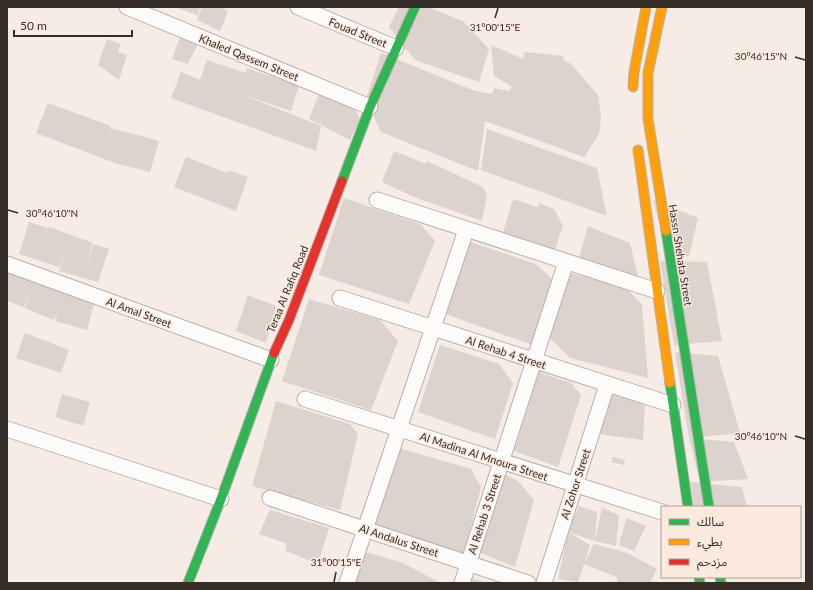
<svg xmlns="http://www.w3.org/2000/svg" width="813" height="590" viewBox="0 0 813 590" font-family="Lato,'Noto Sans Arabic',sans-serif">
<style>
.building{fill:#dcd2ce}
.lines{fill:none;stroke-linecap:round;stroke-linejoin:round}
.street-casing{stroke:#b8afaa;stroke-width:17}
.fast-casing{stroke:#b8afaa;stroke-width:11}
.slow-casing{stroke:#b8afaa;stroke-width:11}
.jam-casing{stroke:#b8afaa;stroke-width:11}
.street{stroke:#fefcfb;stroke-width:15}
.fast{stroke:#30b455;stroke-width:9}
.slow{stroke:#ff9f0a;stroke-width:9}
.jam{stroke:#e5322d;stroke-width:9}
.ticks{fill:none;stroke:#352d28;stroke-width:1.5}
.labels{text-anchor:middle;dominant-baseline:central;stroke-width:3;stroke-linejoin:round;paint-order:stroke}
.street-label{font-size:11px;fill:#352d28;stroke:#fceadf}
.ticks-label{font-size:10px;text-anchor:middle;fill:#352d28;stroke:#fceadf;stroke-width:3;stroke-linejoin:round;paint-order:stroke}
</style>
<rect width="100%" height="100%" fill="#f6ebe5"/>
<g class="building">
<polygon points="174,7 200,7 198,15"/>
<polygon points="202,7 219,7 228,11 220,31 197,20"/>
<polygon points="399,7 428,7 463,21 489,49 479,82 415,60 389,27"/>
<polygon points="180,37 198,44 188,64 172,59"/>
<polygon points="107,39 121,44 118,52 127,55 119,80 98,65"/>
<polygon points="491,45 523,59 525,52 563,56 564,60 571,64 598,95 601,117 599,134 584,157 485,121 478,171 381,132 366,99 381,53 475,91 492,94 494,88 509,91 512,87 494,76"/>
<polygon points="207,60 246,73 247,68 299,86 291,111 241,94 321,126 316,151 171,98 181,72 200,80"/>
<polygon points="319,94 354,107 360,120 350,140 309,119"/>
<polygon points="48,103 111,126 106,143 111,128 159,141 150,172 115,163 36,133"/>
<polygon points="487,129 597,168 607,216 481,170"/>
<polygon points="394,151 426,164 427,161 483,187 487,195 482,221 414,197 382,182"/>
<polygon points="186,157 227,173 228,170 248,177 236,211 174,187"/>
<polygon points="344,198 420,224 435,241 409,304 319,275"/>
<polygon points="513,199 538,207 539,203 554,209 563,226 554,252 502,236"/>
<polygon points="653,200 698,218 689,256 669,259"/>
<polygon points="29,222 48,228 46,233 49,227 93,243 86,267 94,244 109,249 98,282 59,271 65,254 59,267 19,254"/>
<polygon points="588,226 630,243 639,281 578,261"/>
<polygon points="467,241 536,264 552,279 533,345 442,313"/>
<polygon points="660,261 707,262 722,341 674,345"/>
<polygon points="7,267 96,297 87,330 55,321 60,305 54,320 25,308 30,293 24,307 7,301"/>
<polygon points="569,273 624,285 642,305 648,378 570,358 546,334"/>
<polygon points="248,295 276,306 266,343 236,331"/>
<polygon points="309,299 380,320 398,341 371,410 282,381"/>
<polygon points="25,333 69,350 61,373 16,358"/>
<polygon points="440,345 499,364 513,383 495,439 418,412"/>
<polygon points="675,352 718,356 740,433 689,438"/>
<polygon points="539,372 571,383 581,395 558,467 514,451"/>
<polygon points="611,388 645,405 643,440 591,433"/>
<polygon points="62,394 90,402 83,426 55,417"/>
<polygon points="276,401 350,424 358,434 340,510 252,486"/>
<polygon points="689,438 734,442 748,479 700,482"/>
<polygon points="396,447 471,469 481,487 463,558 374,526"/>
<polygon points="613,457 625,460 624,465 611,462"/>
<polygon points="500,472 518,481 534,500 515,567 479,552"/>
<polygon points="690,482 742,487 747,507 694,507"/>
<polygon points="579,506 597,512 595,541 568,532"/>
<polygon points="602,508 619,515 616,546 595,541"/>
<polygon points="270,510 329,528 318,564 286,551 286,543 259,534"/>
<polygon points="626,518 646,526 634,551 619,545"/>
<polygon points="568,532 590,545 584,564 594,544 627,553 657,569 650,583 616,583 618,578 584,564 578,582 558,579"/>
<polygon points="362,551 403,563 440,583 355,583"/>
<polygon points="472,578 486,583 469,583"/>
</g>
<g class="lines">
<defs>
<g id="street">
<polyline points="127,7 370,107"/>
<polyline points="298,7 396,48"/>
<polyline points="377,200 657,291"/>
<polyline points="7,264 271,360"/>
<polyline points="340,298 673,405"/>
<polyline points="305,399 662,512"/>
<polyline points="7,429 221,499"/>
<polyline points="270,498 528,583"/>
<polyline points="347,583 466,230"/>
<polyline points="462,583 566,262"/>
<polyline points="544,583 607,385"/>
</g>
<g id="fast">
<polyline points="342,181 370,107 415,7"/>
<polyline points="666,231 709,507"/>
<polyline points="670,383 688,507"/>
<polyline points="699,577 700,583"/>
<polyline points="720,577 721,583"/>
<polyline points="188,583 221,499 274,353"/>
</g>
<g id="slow">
<polyline points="662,7 648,73 648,119 666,231"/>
<polyline points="633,87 634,72 646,7"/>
<polyline points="638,150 670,383"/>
</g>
<polyline id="jam" points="274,353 289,320 342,181"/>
</defs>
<use href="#street" class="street-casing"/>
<use href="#fast" class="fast-casing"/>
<use href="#slow" class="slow-casing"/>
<use href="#jam" class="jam-casing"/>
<use href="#street" class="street"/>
<use href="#fast" class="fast"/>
<use href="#slow" class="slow"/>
<use href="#jam" class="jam"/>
</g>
<path class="ticks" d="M495 18 498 8M795 57 805 60M8 210 18 213M795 436 805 439M334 582 336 572"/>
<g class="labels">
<g class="street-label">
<text transform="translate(358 32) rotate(22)">Fouad Street</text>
<text transform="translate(249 57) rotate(22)">Khaled Qassem Street</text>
<text transform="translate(681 255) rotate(81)">Hassn Shehata Street</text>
<text transform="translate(287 289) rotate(-68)">Teraa Al Rafiq Road</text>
<text transform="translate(139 312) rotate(20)">Al Amal Street</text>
<text transform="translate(506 352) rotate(18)">Al Rehab 4 Street</text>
<text transform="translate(484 456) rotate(18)">Al Madina Al Mnoura Street</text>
<text transform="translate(575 484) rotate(-72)">Al Zohor Street</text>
<text transform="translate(484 514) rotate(-72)">Al Rehab 3 Street</text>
<text transform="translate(399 540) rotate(18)">Al Andalus Street</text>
</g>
</g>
<g class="ticks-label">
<text x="495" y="31">31°00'15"E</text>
<text x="761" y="60">30°46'15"N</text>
<text x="52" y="217">30°46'10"N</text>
<text x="761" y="440">30°46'10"N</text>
<text x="336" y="566">31°00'15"E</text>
</g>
<rect width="813" height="590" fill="none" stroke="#352d28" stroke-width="16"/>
<rect x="661" y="506" width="140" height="72" fill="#fceadf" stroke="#ac9e96"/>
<rect x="669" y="519" width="20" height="6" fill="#30b455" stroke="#ac9e96"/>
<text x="697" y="526" font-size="12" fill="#352d28">سالك</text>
<rect x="669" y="539" width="20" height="6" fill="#ff9f0a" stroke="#ac9e96"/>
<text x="697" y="546" font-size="12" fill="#352d28">بطيء</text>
<rect x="669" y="559" width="20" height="6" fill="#e5322d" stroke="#ac9e96"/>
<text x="697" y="566" font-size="12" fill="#352d28">مزدحم</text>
<path d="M14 30v6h118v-6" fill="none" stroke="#352d28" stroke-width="2"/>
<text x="20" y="30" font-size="12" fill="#352d28" stroke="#fceadf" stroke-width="3" paint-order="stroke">50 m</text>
</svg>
